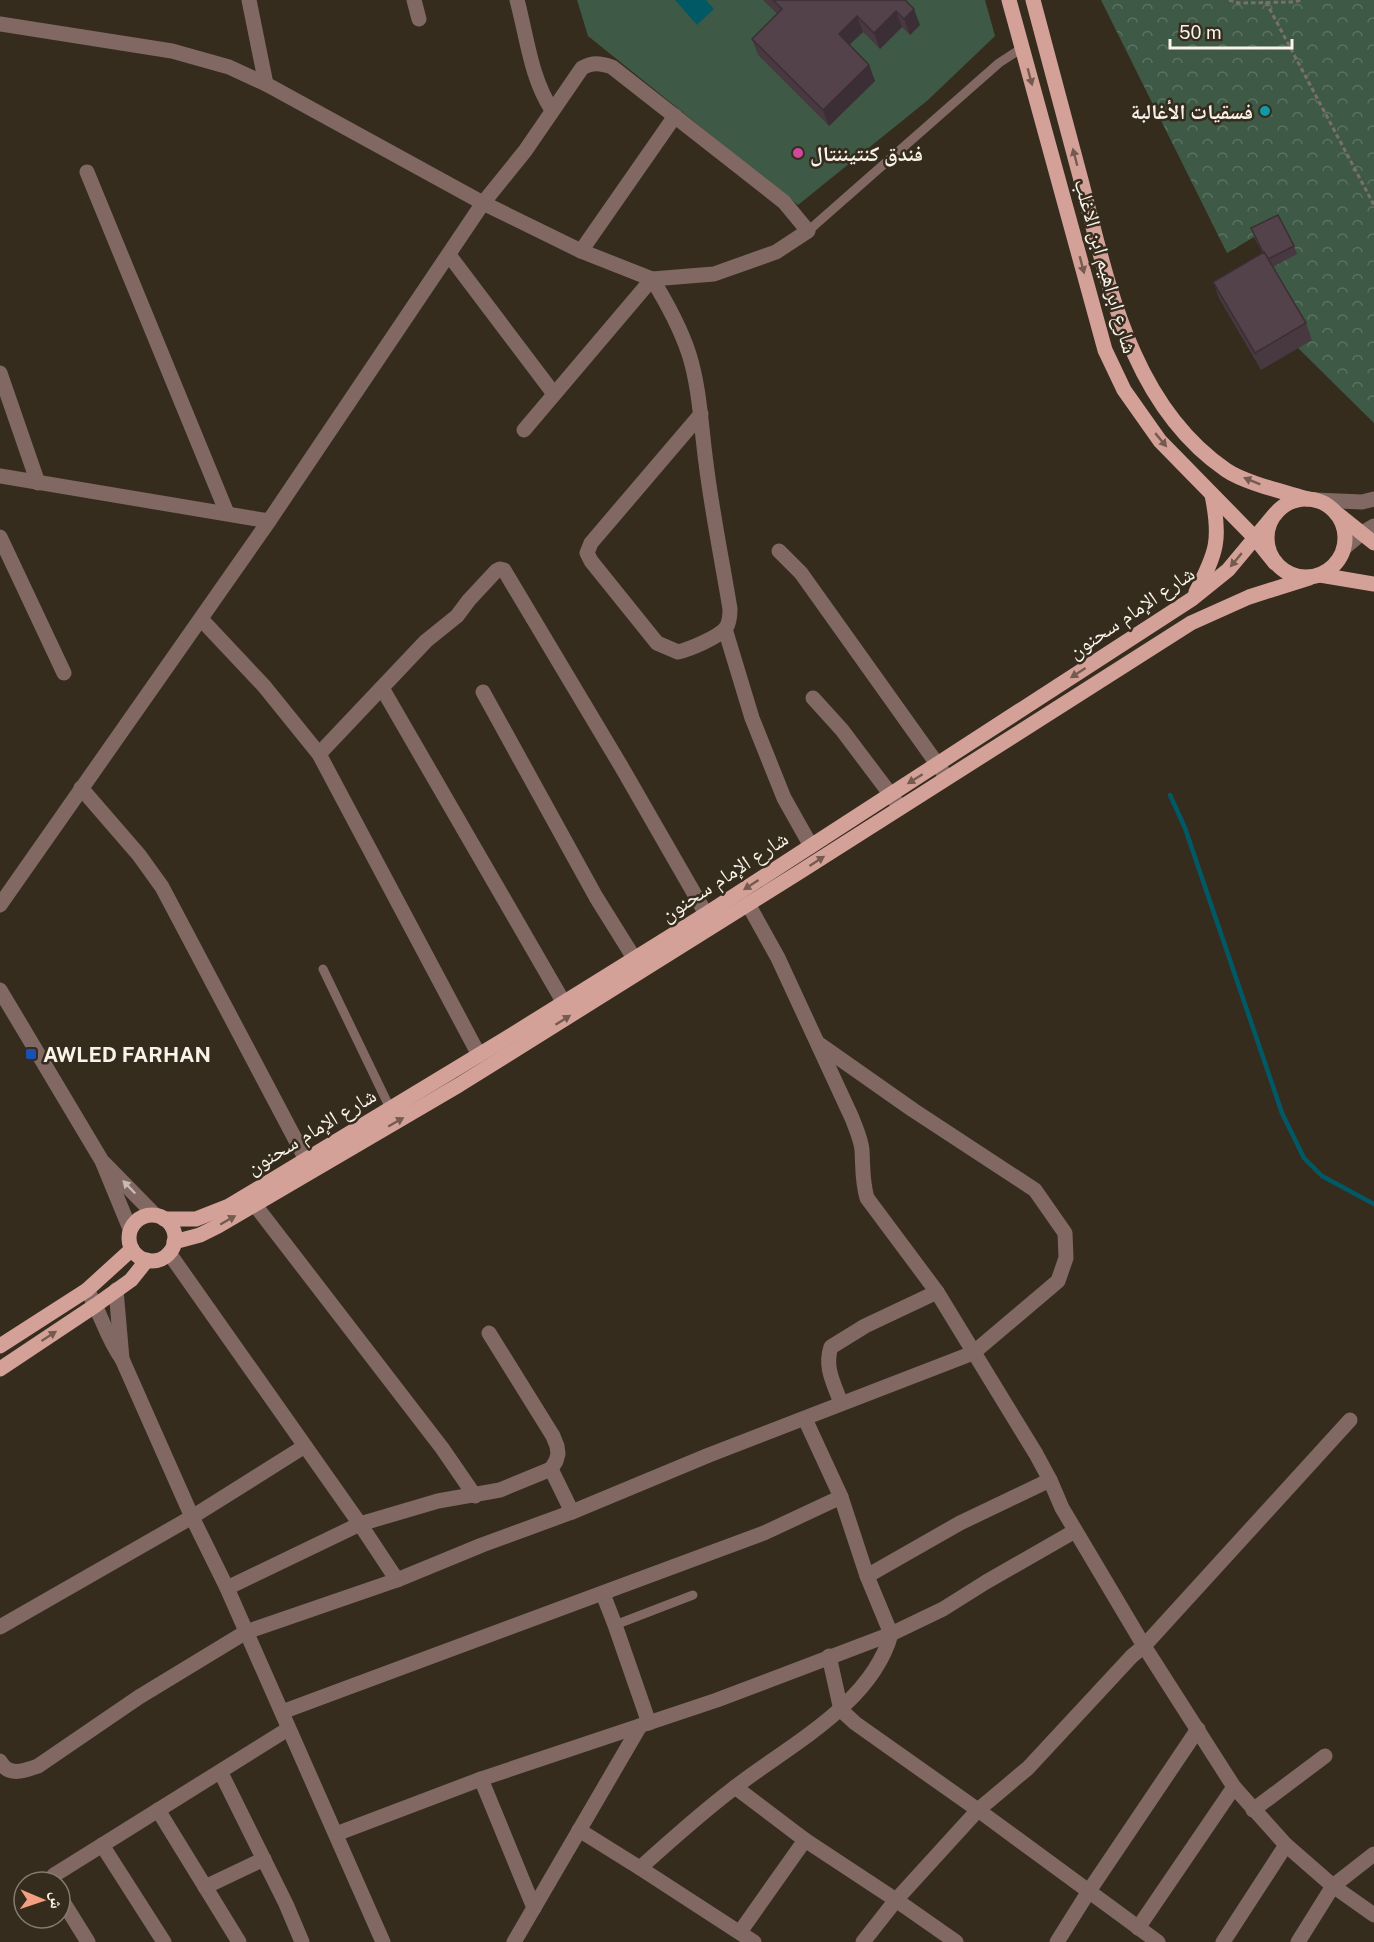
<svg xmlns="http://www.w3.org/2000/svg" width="1374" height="1942" viewBox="0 0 1374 1942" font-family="'Public Sans','Noto Naskh Arabic',sans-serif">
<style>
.forest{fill:url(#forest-crowns)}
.garden{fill:#3e5a46}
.water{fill:#025966}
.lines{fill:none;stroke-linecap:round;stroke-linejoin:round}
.stream{stroke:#025966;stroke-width:4.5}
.path{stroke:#797165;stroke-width:3;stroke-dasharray:4.5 3;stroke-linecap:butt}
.service{stroke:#816863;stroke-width:9}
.minor{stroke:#816863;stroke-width:15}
.tertiary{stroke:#816863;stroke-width:15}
.primary{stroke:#d4a198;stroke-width:15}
.wall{fill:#483940}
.shaded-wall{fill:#3b2e34}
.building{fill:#54424a;stroke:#3b2e34;stroke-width:1.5}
.oneway{fill:#755b4f}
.oneway2{fill:#c9bbb4}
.culture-dot{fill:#0f9aa8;stroke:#352c1e;stroke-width:2}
.hotel-dot{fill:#d1479c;stroke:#352c1e;stroke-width:2}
.transit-dot{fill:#1a4fb4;stroke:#352c1e;stroke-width:2}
.labels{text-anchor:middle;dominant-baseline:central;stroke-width:5;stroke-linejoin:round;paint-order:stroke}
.poi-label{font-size:21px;font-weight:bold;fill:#f9f3ea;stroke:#352c1e;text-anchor:start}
.street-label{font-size:21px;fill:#f9f3ea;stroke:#352c1e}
</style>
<defs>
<pattern id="forest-crowns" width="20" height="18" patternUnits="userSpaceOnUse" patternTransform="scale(1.5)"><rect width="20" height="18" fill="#3e5a46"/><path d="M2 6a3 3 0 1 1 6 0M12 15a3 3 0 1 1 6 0" fill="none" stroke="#5b7261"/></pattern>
</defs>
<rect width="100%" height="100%" fill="#352c1e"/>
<polygon class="forest" points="1101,0 1374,0 1374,423 1298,348 1311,339 1254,237 1227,253"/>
<polygon class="garden" points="577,0 985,0 995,36 928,100 798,205 588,36"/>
<polygon class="water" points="675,0 706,0 714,9 697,25"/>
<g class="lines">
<polyline class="stream" points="1170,795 1185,828 1282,1113 1304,1158 1322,1176 1374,1204"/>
<g class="path">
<polyline points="1229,0 1239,3 1294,2 1301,0"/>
<polyline points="1266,2 1374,205"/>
</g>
<g class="service">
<polyline points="808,231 999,63 1022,48"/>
<polyline points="323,969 390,1108"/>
<polyline points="615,1625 693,1595"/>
</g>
<g class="minor">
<polyline points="249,0 266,84"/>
<polyline points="414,0 419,19"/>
<path d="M517 0C527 37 531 79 552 110"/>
<path d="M0 24 172 51 229 67 266 84 483 203 581 251 652 279 714 274 776 252 808 231 784 202 612 67C600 63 593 62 582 68L525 151 483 203 269 521 0 905"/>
<polyline points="87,172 227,513"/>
<polyline points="581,251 675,116"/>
<polyline points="449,255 554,394"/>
<path d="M652 279C667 303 680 327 689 354 700 389 701 427 706 463 712 512 722 560 730 609 730 615 730 622 726 628 717 638 690 649 678 652L657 643 591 561 587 553 591 543 701 414"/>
<polyline points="0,373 38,483"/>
<polyline points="524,430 652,279"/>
<polyline points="0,476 269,521"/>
<polyline points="0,537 64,673"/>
<polyline points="779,551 801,573 945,775"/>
<polyline points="201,619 264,686 319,754 479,1055"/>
<polyline points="725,629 752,718 784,798 811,846"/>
<polyline points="382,688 564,1003"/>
<polyline points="483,692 596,897 634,958"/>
<polyline points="813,698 842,730 900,807"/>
<polyline points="319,754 426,641 457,616 469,600 496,571 500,569 504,570 621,766 706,914"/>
<polyline points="81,788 139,855 162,887 311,1169"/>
<path d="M748 904 778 958 852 1118C856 1129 861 1139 862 1150 863 1167 862 1181 867 1198L937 1292 1036 1454 1050 1480 1062 1508 1144 1646 1234 1787 1286 1845 1333 1886 1374 1915"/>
<polyline points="255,1205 442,1448 475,1496"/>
<polyline points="169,1253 360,1524 397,1580"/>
<path d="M87 1290C101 1313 106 1337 122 1359L192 1517 227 1588 383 1942"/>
<polyline points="116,1290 122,1359"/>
<path d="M841 1403C834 1384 824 1367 831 1347L865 1326 937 1292"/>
<polyline points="572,1512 709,1455 973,1353 1058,1281 1066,1258 1065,1233 1035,1190 913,1110 819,1044"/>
<polyline points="867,1576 960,1523 1050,1480"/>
<polyline points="227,1588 360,1524 438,1501 500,1490 551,1469 556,1461 558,1454 557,1446 553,1436 489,1333"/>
<polyline points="603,1594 615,1625 649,1723"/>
<polyline points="0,1627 192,1517 305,1446"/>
<polyline points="829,1656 841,1710 855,1723 978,1810 1158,1942"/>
<polyline points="282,1712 764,1533 841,1497"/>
<path d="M0 1761C8 1777 24 1771 38 1766L139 1697 246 1632 397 1580 482 1545 572 1512 551 1469"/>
<polyline points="221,1773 286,1904 302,1942"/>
<polyline points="481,1779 534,1908"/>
<polyline points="735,1787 805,1840 896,1900 956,1942"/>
<polyline points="158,1810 239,1942"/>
<polyline points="1253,1810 1325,1756"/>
<polyline points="579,1830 640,1868 754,1942"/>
<polyline points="336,1834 481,1779 717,1700 891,1634 943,1609 986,1582 1075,1531"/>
<polyline points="102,1845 164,1942"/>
<path d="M640 1868C671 1840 701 1813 734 1788 788 1746 872 1704 891 1634L867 1576 841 1497 805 1419"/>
<polyline points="53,1882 54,1875 59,1872 288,1729"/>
<polyline points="205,1887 264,1859"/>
<polyline points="60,1897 88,1942"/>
<polyline points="1138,1928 1234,1787"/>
<polyline points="740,1932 805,1840"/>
<polyline points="514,1942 640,1726"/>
<polyline points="863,1942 896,1900 978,1810 1028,1768 1132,1656 1144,1646 1350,1420"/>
<polyline points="1057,1942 1089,1891 1198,1729"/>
<polyline points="1223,1942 1286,1845"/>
<polyline points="1298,1942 1333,1886 1374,1854"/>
</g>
<g class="tertiary">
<polyline points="1315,500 1362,502 1374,499"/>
<polyline points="1344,548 1362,533 1374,526"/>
<polyline points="0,990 102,1161 130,1229"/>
<polyline points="104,1163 155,1215"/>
</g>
<g class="primary">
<polyline points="1009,0 1105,350 1124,390 1160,441 1255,538 1275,563"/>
<path d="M1033 0C1049 60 1065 120 1081 180 1108 283 1131 405 1226 470 1245 483 1285 492 1308 499"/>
<circle cx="1306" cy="538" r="39"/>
<polyline points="1339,515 1374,543"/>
<polyline points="1320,575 1374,584"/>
<path d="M1196 592C1217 552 1221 539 1212 495"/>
<circle cx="152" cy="1238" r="23"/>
<polyline points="164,1219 196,1219 229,1206 502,1041 706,914 1192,599 1228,570 1274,515"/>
<polyline points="174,1242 200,1235 218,1226 459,1085 798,873 1191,623 1249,597 1309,578"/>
<polyline points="0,1346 87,1290 132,1249"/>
<polyline points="0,1369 96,1305 131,1280 147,1260"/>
</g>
</g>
<g class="wall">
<polygon points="763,0 905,0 920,25 910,35 902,27 880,49 863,32 849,45 869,65 875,81 829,126 758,55 752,39 777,14"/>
<polygon points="1251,228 1294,246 1297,254 1273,267 1306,323 1312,340 1261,370 1219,298 1213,282 1262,253"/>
</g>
<g class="shaded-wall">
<polygon points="914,9 920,25 910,35 904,19"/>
<polygon points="896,11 902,27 880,49 874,33"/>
<polygon points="857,16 863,32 844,50 839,34"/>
<polygon points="869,65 875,81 829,126 823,110"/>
</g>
<g class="building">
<polygon points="773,0 905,0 914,9 904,19 896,11 874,33 857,16 839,34 869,65 823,110 752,39 782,9"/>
<polygon points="1278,215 1294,246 1268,259 1264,252 1263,252 1251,228"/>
<polygon points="1264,252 1306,323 1255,353 1213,282"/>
</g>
<defs><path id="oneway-solid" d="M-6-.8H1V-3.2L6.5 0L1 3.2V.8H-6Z" transform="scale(1.5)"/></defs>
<g class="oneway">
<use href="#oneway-solid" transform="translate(1030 77) rotate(75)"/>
<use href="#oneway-solid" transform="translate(1075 157) rotate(-105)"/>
<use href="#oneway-solid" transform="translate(1082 265) rotate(75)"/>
<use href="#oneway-solid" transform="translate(1161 440) rotate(50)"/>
<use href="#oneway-solid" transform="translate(1252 481) rotate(-158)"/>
<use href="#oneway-solid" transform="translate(1236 560) rotate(130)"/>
<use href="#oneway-solid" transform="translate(1078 673) rotate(147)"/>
<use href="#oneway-solid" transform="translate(915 779) rotate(148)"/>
<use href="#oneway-solid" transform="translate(817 861) rotate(-33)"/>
<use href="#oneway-solid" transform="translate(751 885) rotate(147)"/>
<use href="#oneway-solid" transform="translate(563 1020) rotate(-32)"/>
<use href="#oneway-solid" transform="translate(396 1122) rotate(-30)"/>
<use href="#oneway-solid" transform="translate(228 1220) rotate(-30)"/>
<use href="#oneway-solid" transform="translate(49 1336) rotate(-33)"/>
</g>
<use class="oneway2" href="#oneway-solid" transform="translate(129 1187) rotate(-134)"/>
<circle class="culture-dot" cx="1265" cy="111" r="6"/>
<circle class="hotel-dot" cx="798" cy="153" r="6"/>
<rect class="transit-dot" x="25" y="1048" width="12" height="12" rx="3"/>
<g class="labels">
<g class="poi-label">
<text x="1253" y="111" text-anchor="end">فسقيات الأغالبة</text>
<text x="810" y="153">فندق كنتيننتال</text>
<text x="43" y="1054">AWLED FARHAN</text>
</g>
<g class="street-label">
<text transform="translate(1106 266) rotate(74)">شارع ابراهيم ابن الاغلب</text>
<text transform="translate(1131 612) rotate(-34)">شارع الإمام سحنون</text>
<text transform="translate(724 876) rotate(-33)">شارع الإمام سحنون</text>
<text transform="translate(311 1131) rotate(-31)">شارع الإمام سحنون</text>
</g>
</g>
<g transform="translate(42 1900) rotate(92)"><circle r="28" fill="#352c1e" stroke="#837c70" stroke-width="1.5"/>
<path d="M0-4.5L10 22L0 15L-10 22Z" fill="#f2a081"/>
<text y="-9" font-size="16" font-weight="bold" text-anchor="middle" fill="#f9f3ea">ش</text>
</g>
<path d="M1170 39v9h122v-9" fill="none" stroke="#f9f3ea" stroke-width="3"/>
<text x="1179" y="39" font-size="18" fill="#f9f3ea" stroke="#352c1e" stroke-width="4.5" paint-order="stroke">50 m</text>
</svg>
